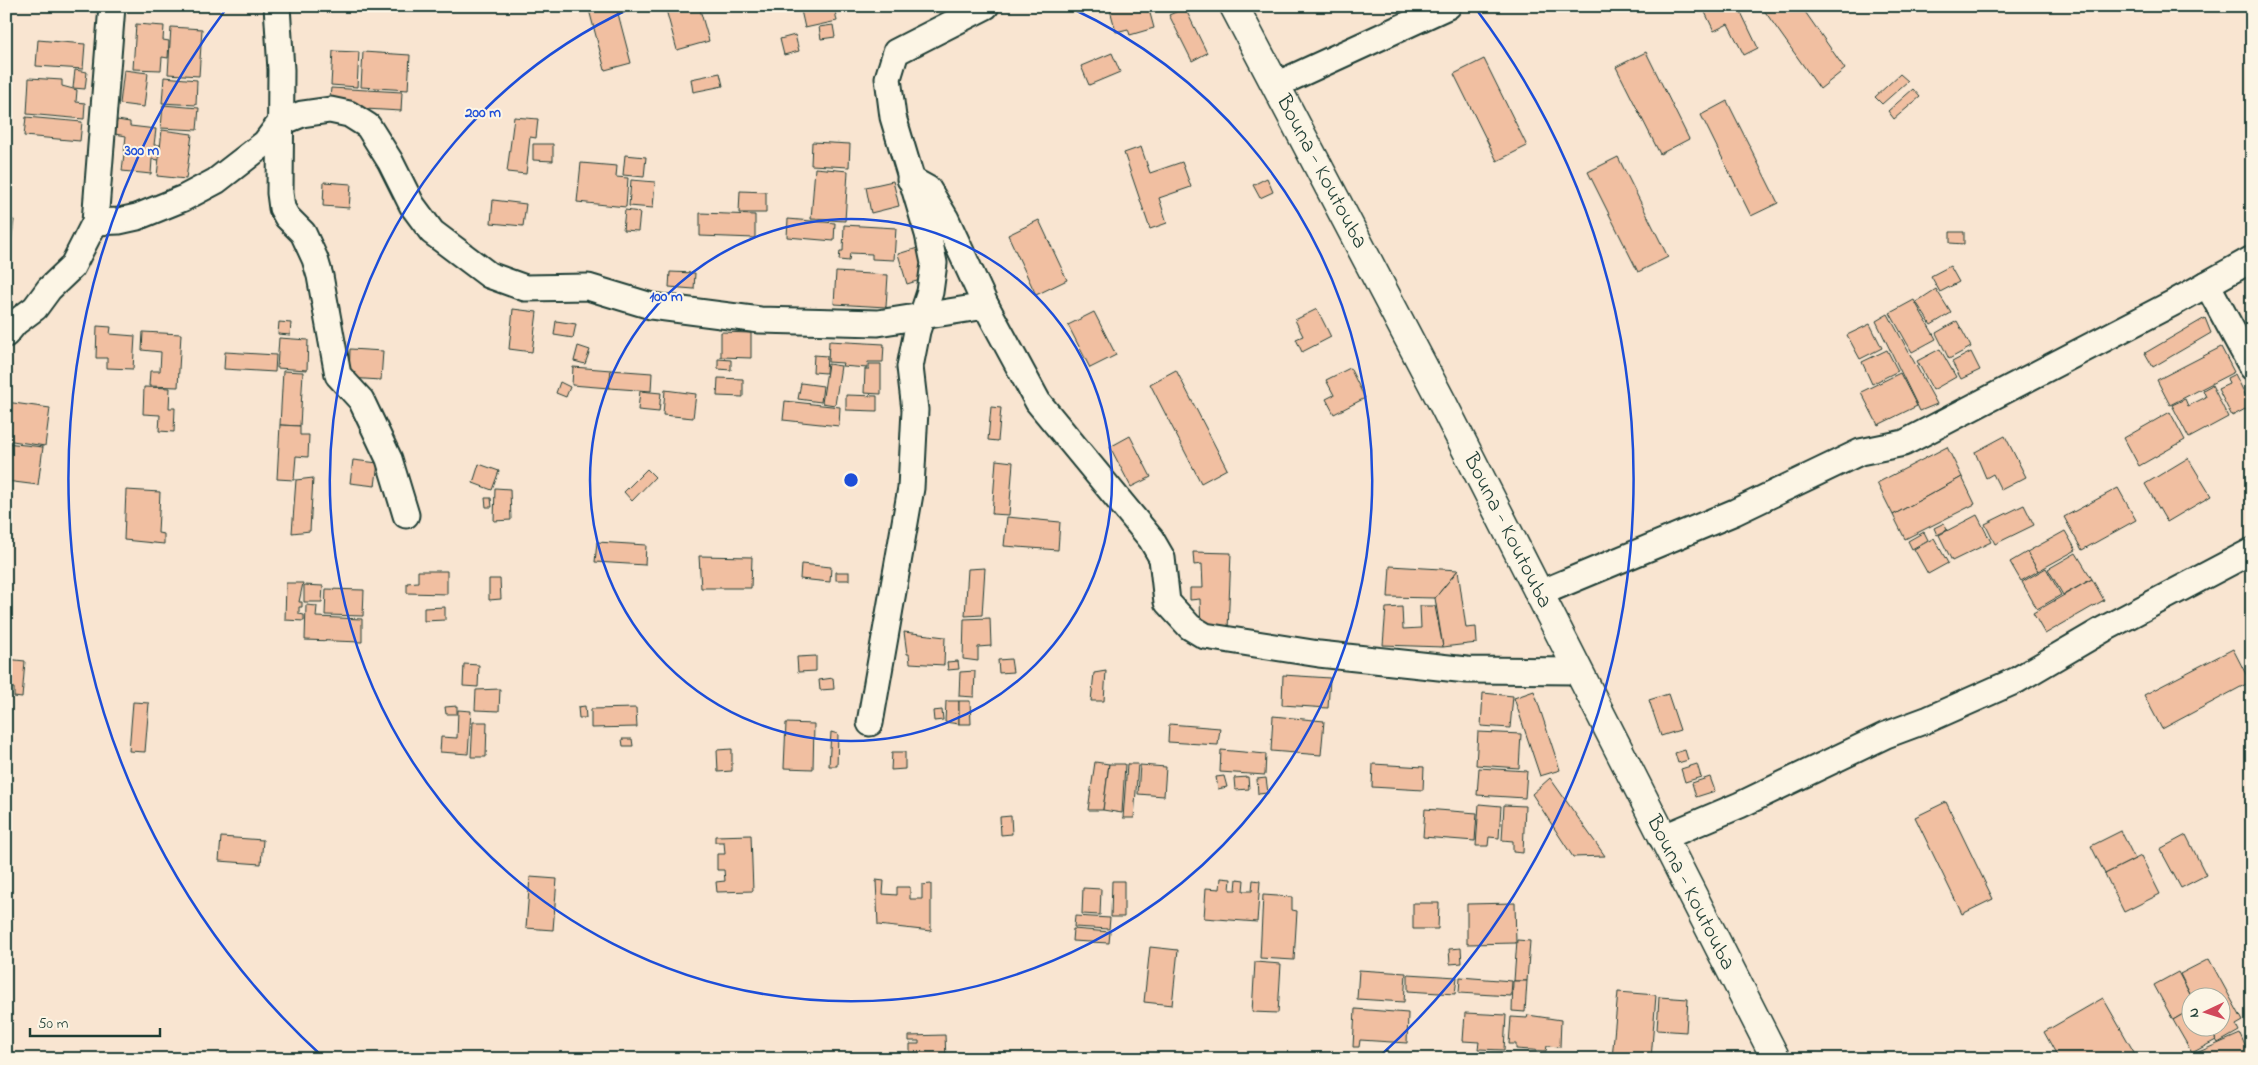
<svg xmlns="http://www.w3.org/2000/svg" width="2258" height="1065" viewBox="0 0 2258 1065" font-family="'Indie Flower',sans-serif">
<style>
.building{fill:#f1bfa1;stroke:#1f3d34}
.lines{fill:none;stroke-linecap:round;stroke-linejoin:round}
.minor-casing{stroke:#1f3d34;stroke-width:29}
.major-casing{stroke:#1f3d34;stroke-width:31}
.minor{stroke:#fcf5e5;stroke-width:25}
.major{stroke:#fcf5e5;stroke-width:28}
.ring{fill:none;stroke:#1d4ed8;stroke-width:2.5}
.labels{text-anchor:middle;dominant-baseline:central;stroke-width:4;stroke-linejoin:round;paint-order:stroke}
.street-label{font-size:22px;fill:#1f3d34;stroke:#fcf5e5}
.centre{fill:#1d4ed8;stroke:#fcf5e5;stroke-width:2.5}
.ring-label{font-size:15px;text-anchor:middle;font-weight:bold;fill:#1d4ed8;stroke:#fcf5e5;stroke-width:4;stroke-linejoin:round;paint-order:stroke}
</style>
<rect width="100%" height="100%" fill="#f9e5d1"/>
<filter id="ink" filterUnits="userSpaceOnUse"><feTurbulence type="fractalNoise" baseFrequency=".02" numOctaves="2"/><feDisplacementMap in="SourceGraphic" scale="10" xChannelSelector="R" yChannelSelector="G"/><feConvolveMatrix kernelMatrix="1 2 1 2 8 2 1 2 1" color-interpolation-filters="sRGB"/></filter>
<g filter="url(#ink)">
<g class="building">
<polygon points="588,6 616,6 631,63 605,70"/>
<polygon points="665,6 699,6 709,41 677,50"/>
<polygon points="800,6 834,6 837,21 805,28"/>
<polygon points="1109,6 1148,6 1154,28 1130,35 1128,29 1116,32"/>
<polygon points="1702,6 1738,6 1758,48 1744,55 1728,24 1714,31"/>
<polygon points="1761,6 1801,6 1845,69 1820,89"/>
<polygon points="1185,8 1207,53 1192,61 1169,15"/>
<polygon points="136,24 164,26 163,40 169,41 168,58 162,57 161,70 133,69"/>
<polygon points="833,25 835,37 821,39 819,27"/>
<polygon points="171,27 202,29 199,76 168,74"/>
<polygon points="795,35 799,51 784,55 780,39"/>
<polygon points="38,40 85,44 83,69 36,66"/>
<polygon points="333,51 359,52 357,87 331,85"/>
<polygon points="363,52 410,55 408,90 361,87"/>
<polygon points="1646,52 1689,139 1660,154 1616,67"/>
<polygon points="1112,53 1120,72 1089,85 1081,66"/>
<polygon points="1484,59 1527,146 1497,161 1454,74"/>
<polygon points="75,70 87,72 85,89 73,88"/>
<polygon points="124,70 148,73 144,107 120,104"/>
<polygon points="720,73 723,86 693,92 691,79"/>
<polygon points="1900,74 1908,81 1882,104 1875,97"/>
<polygon points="164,77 197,80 196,105 162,103"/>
<polygon points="29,78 62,80 62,86 77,90 76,102 85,103 84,119 27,114"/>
<polygon points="331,88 402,92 401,111 329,107"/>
<polygon points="1913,89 1920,97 1894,119 1888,111"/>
<polygon points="1727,101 1778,203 1751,216 1701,115"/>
<polygon points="163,105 199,108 197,130 161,128"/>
<polygon points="26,117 82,122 80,141 24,136"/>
<polygon points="514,117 538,119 536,138 530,137 526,174 507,172"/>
<polygon points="117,120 130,122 130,126 156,129 154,145 160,145 158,160 152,159 151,174 122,171 126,136 115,134"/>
<polygon points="162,130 192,134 186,179 157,176"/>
<polygon points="812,142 850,144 849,167 811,165"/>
<polygon points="533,144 553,144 553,161 533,160"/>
<polygon points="1141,147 1150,173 1182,162 1191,187 1159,198 1167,223 1150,229 1124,153"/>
<polygon points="625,155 646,157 644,177 623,175"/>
<polygon points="1618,157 1668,257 1638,272 1588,172"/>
<polygon points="581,163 617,166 616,177 628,178 626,207 577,202"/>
<polygon points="815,168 848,171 845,221 811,219"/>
<polygon points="1267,178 1273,192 1260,198 1253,185"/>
<polygon points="631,180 655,182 653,208 629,206"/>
<polygon points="893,181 899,206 871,213 866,187"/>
<polygon points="324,182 351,184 349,208 323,206"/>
<polygon points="740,191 766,192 766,213 739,213"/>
<polygon points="493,200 526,204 523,226 491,223"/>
<polygon points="625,210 640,212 638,231 623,230"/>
<polygon points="700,213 755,215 755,238 700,236"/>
<polygon points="6,219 14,220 10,252 6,252"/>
<polygon points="788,219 835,223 834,241 787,237"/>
<polygon points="1039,220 1067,280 1036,295 1008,235"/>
<polygon points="844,225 896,228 894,260 872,259 872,254 850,253 849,261 839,260 840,251 843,251"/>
<polygon points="1950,232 1964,232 1964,244 1950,243"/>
<polygon points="921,247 930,277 907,284 898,254"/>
<polygon points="6,264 10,264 9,292 6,292"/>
<polygon points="1950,266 1959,282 1940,292 1931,276"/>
<polygon points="670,272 695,273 694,289 669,287"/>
<polygon points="836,272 888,275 886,307 834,304"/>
<polygon points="1936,289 1951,313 1931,325 1916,302"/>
<polygon points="1914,300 1936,339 1912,352 1890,313"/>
<polygon points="513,309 537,312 532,352 509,349"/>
<polygon points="1317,309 1331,337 1302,352 1296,339 1303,336 1295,320"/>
<polygon points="1094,312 1116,355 1090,368 1068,325"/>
<polygon points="1888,314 1937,404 1920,411 1876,321"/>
<polygon points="2205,318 2211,333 2153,367 2145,353"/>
<polygon points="556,321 576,324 573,338 554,335"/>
<polygon points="1957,321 1971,347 1949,359 1936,333"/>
<polygon points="279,322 291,323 290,335 278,334"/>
<polygon points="1870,324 1882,348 1860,359 1847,335"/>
<polygon points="97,326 111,327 110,334 135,336 133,369 107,368 107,358 96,358"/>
<polygon points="143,332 181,334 178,387 149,386 150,371 160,371 161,352 142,350"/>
<polygon points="721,332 751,333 751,358 721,357"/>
<polygon points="279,338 308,340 307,370 277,368"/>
<polygon points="829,341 884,344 883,362 868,362 867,368 842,366 843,363 828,362"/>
<polygon points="578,346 590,350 585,364 574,361"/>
<polygon points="2221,347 2234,372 2170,405 2157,380"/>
<polygon points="350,349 383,351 381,380 349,378"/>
<polygon points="1940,349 1956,377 1933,390 1917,361"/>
<polygon points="1887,350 1898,371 1872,384 1862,362"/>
<polygon points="225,352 276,355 275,372 224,369"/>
<polygon points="1971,352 1980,370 1961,379 1952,362"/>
<polygon points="814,355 827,356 826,373 813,372"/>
<polygon points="718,359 731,360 731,370 718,369"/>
<polygon points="828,364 841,366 835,405 822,403"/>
<polygon points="869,364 881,364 881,394 864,393 865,369 869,369"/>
<polygon points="573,367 611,370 609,388 572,385"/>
<polygon points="1350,368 1365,398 1334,414 1326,399 1334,395 1326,380"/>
<polygon points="611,370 652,373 651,391 609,388"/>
<polygon points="1176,370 1227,469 1201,483 1150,384"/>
<polygon points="283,371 303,372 300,426 280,425"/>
<polygon points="1900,373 1917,406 1878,425 1861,392"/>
<polygon points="2235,374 2251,406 2232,416 2218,389 2229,384 2227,378"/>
<polygon points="718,378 743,379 743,397 717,396"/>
<polygon points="560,382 570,387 566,397 556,393"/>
<polygon points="801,383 823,386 821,402 798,399"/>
<polygon points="2212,385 2228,417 2189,438 2172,405 2185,399 2188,406 2206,397 2203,390"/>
<polygon points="144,387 170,388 169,408 175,408 174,432 159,431 160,415 143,414"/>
<polygon points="665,390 696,394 693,418 663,415"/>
<polygon points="640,391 661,393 659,412 638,410"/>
<polygon points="846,395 877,396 877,411 846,410"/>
<polygon points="785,401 840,407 839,426 783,420"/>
<polygon points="6,402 50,408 45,446 6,440"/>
<polygon points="991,407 1001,408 998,441 988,440"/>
<polygon points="2170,412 2185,440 2139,466 2124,438"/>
<polygon points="280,425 300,426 300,435 309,435 308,457 296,456 294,480 277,479"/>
<polygon points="1130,436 1151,477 1131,487 1110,447"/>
<polygon points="2005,436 2026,477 2001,490 1993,474 1986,478 1975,452"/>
<polygon points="6,443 43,447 38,485 6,481"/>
<polygon points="1947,447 1962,477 1893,515 1877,483"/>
<polygon points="2188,458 2211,496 2167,522 2145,484"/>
<polygon points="353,460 378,463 375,486 350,483"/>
<polygon points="996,460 1013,462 1009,515 992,514"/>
<polygon points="479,464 499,471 492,490 473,483"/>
<polygon points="647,469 655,477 632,501 624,492"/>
<polygon points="1962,477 1975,504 1905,539 1893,515"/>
<polygon points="313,478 310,531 292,533 296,480"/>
<polygon points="495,488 510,489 511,520 494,521"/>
<polygon points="2118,488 2136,520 2082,550 2064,517"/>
<polygon points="126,490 160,492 158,533 164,534 164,544 124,540"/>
<polygon points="485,498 491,498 492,507 486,507"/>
<polygon points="2024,505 2034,525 1995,544 1985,524"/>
<polygon points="1977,515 1991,542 1952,561 1939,535"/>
<polygon points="1007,517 1060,522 1058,550 1004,546"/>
<polygon points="1944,523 1947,530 1937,535 1934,528"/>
<polygon points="2065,531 2076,550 2038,571 2027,552"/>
<polygon points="1924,532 1928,540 1912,549 1908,541"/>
<polygon points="1934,538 1948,563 1928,574 1914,549"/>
<polygon points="597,542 646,545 645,565 595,562"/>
<polygon points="1193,552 1231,553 1228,630 1201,630 1200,599 1190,600 1190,588 1203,588 1202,564 1194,565"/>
<polygon points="2027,552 2038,571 2021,581 2010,562"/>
<polygon points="2076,553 2092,579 2063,595 2048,569"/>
<polygon points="699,556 752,557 751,588 701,588"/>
<polygon points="801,564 831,567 830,582 800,579"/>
<polygon points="1390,566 1458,570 1435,598 1388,597"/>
<polygon points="985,568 982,615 965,616 968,569"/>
<polygon points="2046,568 2061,595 2037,609 2022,582"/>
<polygon points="1458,570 1466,628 1476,627 1477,643 1443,647 1435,598"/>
<polygon points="418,571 447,571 447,594 407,593 407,583 418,582"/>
<rect x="836" y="572" width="13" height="8"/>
<polygon points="489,579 500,579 501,599 489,600"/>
<polygon points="2092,579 2104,600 2045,634 2033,613"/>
<polygon points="286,583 303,583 299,602 302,602 302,607 299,607 299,614 304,615 304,621 285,620"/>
<polygon points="304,585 323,586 322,602 304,602"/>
<polygon points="326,589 364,590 363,616 325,615"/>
<polygon points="306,605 317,606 316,617 362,619 362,642 305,640"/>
<polygon points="1420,606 1435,606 1443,647 1383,645 1386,608 1402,607 1403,629 1421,628"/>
<polygon points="445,607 445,620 424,621 424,608"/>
<polygon points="990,618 991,646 978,647 978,661 963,659 964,619"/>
<polygon points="904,632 945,637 944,665 910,663 909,654 907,654"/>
<polygon points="2233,649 2250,682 2162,729 2144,695"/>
<polygon points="816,656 816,671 798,672 797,657"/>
<polygon points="6,659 25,661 22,698 14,697 14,688 6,688"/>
<polygon points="1011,659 1013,672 999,673 998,660"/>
<polygon points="958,661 959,669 948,670 947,662"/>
<polygon points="464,664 479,665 478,687 463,686"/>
<polygon points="975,671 974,697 959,696 960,672"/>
<polygon points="1106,671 1104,701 1091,701 1094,673"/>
<polygon points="1283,675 1330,678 1328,708 1282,705"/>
<polygon points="833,678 834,689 820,690 819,680"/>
<polygon points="500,689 499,711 475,710 476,690"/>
<polygon points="1534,691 1560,770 1540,776 1514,698"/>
<polygon points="1483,693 1513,696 1510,728 1481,726"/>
<polygon points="1668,694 1680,730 1661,736 1649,700"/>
<polygon points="946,701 959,701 959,724 945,722"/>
<polygon points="959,701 970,701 971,724 959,724"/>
<polygon points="133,702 149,703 145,752 129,751"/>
<polygon points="457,706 457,714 446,714 445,707"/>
<polygon points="585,706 586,718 579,718 578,707"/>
<polygon points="636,708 637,727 591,728 591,709"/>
<polygon points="458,710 471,711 468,754 440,752 441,737 457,738"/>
<polygon points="942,710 943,720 934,721 933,711"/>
<polygon points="1273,716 1324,721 1321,755 1271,751"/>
<polygon points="473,722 487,722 486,757 471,757"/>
<polygon points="786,723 814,724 813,769 784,768"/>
<polygon points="1169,724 1220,728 1218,745 1168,742"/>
<polygon points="831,732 838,734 837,766 829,766"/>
<polygon points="1478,732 1521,734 1519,768 1476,765"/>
<polygon points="622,739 632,739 633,746 623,746"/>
<polygon points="732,749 732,771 718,772 717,750"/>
<polygon points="1221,750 1266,754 1265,775 1220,772"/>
<polygon points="1685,750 1688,760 1678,763 1675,753"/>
<polygon points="892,752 905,752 905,769 891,770"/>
<polygon points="1095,762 1109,764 1103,810 1088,810"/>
<polygon points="1109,764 1125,764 1122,813 1103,810"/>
<polygon points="1127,764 1138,764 1134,818 1123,818"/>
<polygon points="1373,764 1424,767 1423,790 1372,787"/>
<polygon points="1697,764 1701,777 1685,782 1681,769"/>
<polygon points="1140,765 1166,767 1164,796 1138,794"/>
<polygon points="1479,768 1527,771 1525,798 1477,795"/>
<polygon points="1224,776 1227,787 1218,789 1216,777"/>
<polygon points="1248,777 1249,789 1235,790 1234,778"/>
<polygon points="1710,777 1715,791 1696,797 1692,783"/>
<polygon points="1266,778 1268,793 1258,794 1257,779"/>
<polygon points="1550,778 1605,856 1573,857 1532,794"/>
<polygon points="1946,802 1993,899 1962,914 1915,817"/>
<polygon points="1479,804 1501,806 1499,838 1489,837 1488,846 1476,846"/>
<polygon points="1504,805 1525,806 1523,853 1513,852 1513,841 1502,840"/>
<polygon points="1425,809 1477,813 1475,841 1423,837"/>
<polygon points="1011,816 1012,834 1001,835 1000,817"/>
<polygon points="2121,831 2135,859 2105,874 2091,846"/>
<polygon points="751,835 753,891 717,892 716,882 725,881 724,870 717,870 717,854 725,854 724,842 715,842 715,836"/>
<polygon points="2186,835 2206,875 2181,888 2160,849"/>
<polygon points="221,837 263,840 261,864 219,861"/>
<polygon points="2141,856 2160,894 2124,912 2105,874"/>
<polygon points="530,877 557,879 553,930 526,928"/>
<polygon points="1221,878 1231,879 1230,890 1236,890 1237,879 1244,880 1243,891 1252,891 1253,880 1260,881 1257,922 1204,918 1206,888 1220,889"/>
<polygon points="876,880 884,881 883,894 897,895 897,887 910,887 910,899 922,899 922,885 931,884 931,931 878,925"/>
<polygon points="1112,881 1124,881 1124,917 1111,917"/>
<polygon points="1083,888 1101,889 1100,915 1082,914"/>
<polygon points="1263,895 1292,897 1292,910 1297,911 1294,960 1260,958"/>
<polygon points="1413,903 1439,903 1438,929 1413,929"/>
<polygon points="1515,903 1516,943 1467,944 1467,904"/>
<polygon points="1075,916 1110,918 1109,929 1074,927"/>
<polygon points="1073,929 1110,932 1109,943 1072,941"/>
<polygon points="1517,940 1530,941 1527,981 1514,981"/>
<polygon points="1150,947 1178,950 1172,1005 1144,1002"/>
<polygon points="1461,948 1462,963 1450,964 1449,949"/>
<polygon points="2209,959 2243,1021 2236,1025 2239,1031 2218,1043 2209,1028 2220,1028 2220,998 2192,998 2180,974"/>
<polygon points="1255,962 1281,964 1278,1013 1252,1012"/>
<polygon points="1359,970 1406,973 1404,1002 1357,999"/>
<polygon points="2178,972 2192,998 2190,998 2190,1010 2173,1020 2154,985"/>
<polygon points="1408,974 1457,977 1455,994 1408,991"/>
<polygon points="1460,977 1512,981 1511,996 1459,993"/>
<polygon points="1513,981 1527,981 1525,1012 1512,1011"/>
<polygon points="1618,992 1656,995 1651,1059 1612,1059"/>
<polygon points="1659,997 1688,999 1686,1032 1657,1030"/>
<polygon points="2103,998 2138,1059 2059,1059 2044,1032"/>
<polygon points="1355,1009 1408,1013 1407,1043 1360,1040 1359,1047 1353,1047"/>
<polygon points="2190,1010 2190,1028 2209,1028 2216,1040 2192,1053 2173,1020"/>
<polygon points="1465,1013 1506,1015 1504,1050 1478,1049 1479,1042 1463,1041"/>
<polygon points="1528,1015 1561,1020 1560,1047 1547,1046 1546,1051 1516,1049 1516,1044 1509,1044 1511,1017 1527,1018"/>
<polygon points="2240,1034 2251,1059 2193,1059 2192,1055"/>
<polygon points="945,1035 946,1059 910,1057 910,1044 919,1044 919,1041 909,1041 909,1036"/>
</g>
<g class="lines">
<defs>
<g id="minor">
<polyline points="277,6 281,70 280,193 282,208 287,217 303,233 315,259 320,276 338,375 361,400 389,459 406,515"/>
<polyline points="1276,85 1448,6"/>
<polyline points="910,179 928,189 946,219 986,306 1038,402 1151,539 1162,558 1167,602 1190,627 1205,636 1319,654 1467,670 1577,671"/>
<polyline points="95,222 119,221 137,217 184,198 216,181 265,143 280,123 302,114 330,110 349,114 368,126 390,161 412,205 432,232 489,275 525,288 588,287 651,306 760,320 878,323 986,306"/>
<polyline points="2207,284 2252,367"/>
<polyline points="6,334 15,323 35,308 49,289 72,267 95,222 112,6"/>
<polyline points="1538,594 1735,512 1860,452 1904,443 2175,302 2252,259"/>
<polyline points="870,723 911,488 915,410 910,367 917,331 930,292 934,263 928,234 893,117 888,78 896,52 986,6"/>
<polyline points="1662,838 1740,805 1886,735 1929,719 2017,680 2104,629 2252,551"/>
</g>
<polyline id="major" points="1234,6 1443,404 1776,1059"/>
</defs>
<use href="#minor" class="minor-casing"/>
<use href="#major" class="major-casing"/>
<use href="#minor" class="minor"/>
<use href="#major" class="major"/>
</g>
</g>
<g class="ring">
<circle cx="851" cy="480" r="261"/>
<path d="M1071 8A521 521 0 1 1 631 8"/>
<path d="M323 1057A782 782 0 0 1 226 9M1476 9A782 782 0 0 1 1379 1057"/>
</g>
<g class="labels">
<g class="street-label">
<text transform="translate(1321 172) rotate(62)">Bouna - Koutouba</text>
<text transform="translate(1507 531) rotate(63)">Bouna - Koutouba</text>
<text transform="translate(1690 893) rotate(63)">Bouna - Koutouba</text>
</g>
</g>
<circle cx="851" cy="480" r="8" class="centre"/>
<g class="ring-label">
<text x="483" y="117">200 m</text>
<text x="142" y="155">300 m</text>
<text x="666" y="301">100 m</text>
</g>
<rect width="2258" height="1065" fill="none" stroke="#fcf5e5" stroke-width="25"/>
<rect x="12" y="12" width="2233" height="1040" fill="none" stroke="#1f3d34" stroke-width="2" filter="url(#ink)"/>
<g transform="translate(2206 1012) rotate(266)"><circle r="24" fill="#fcf5e5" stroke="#a4ab9e"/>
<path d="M0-4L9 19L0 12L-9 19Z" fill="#d1495b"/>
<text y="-8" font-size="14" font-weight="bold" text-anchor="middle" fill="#1f3d34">N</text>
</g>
<path d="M30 1028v8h130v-8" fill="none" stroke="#1f3d34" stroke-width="2.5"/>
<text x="38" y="1028" font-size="15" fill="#1f3d34" stroke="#fcf5e5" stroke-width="4" paint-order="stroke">50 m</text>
</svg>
